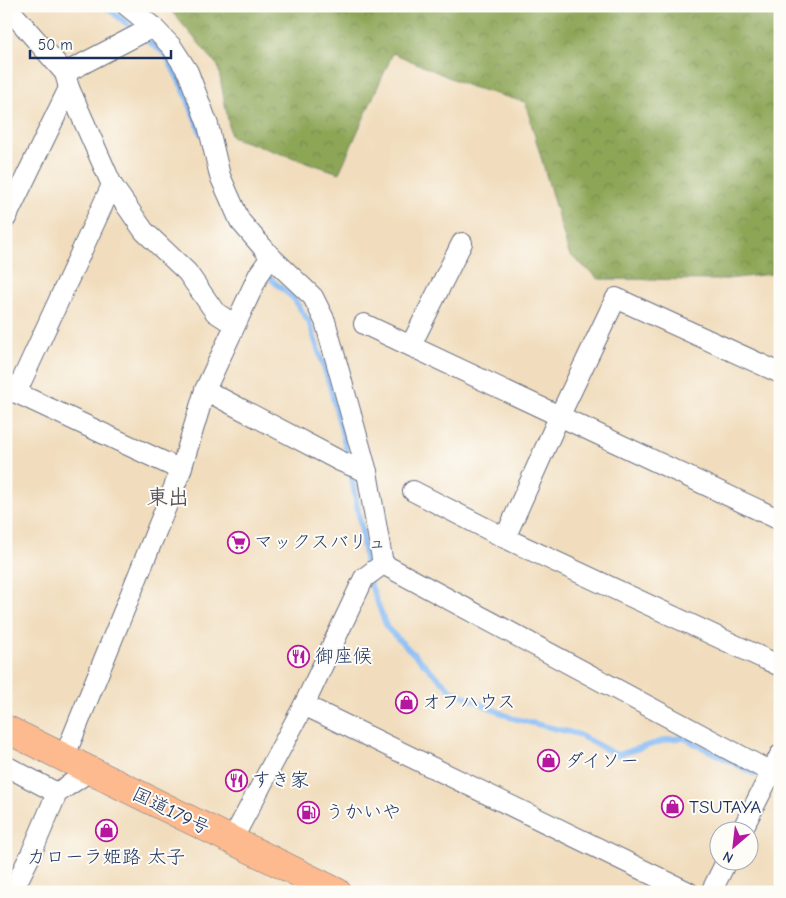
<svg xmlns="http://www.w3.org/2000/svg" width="786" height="898" viewBox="0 0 786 898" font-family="'Comic Neue','Klee One',sans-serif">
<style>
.forest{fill:url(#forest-crowns);stroke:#546a5a}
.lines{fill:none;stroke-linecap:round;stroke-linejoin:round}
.stream{stroke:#86bbf5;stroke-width:5.5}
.minor-casing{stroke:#666c7f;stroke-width:22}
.highway-casing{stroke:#666c7f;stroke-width:29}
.minor{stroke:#fff;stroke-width:20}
.highway{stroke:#fcba8e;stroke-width:28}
.labels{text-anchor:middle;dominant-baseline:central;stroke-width:4;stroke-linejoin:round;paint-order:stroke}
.poi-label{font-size:19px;fill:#1b2f5e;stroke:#fdfcf7;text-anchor:start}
.street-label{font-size:19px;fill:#1b2f5e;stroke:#fdfcf7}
.quarter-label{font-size:21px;font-weight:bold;fill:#5a5460;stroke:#fdfcf7}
</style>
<defs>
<pattern id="forest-crowns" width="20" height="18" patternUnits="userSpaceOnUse" patternTransform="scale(1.25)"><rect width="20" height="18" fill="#8da657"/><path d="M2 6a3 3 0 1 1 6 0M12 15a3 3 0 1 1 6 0" fill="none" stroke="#72884b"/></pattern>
</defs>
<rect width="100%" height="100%" fill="#fdfcf7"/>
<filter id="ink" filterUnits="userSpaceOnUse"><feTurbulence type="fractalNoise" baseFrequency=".02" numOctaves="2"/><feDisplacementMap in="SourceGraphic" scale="10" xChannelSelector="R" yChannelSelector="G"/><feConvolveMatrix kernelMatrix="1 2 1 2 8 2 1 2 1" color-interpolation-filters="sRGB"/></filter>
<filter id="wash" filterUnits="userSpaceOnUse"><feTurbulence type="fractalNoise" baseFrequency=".0096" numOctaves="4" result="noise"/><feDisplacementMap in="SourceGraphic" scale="20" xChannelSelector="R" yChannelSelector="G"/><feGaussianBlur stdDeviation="1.12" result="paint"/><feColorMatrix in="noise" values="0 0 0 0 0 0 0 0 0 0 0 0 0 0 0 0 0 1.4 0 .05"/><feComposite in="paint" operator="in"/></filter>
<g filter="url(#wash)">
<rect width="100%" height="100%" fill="#f1ddbd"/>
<polygon class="forest" points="167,6 780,6 780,273 719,280 599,279 569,254 525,102 471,87 393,53 339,173 231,137 218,66"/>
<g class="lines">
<g class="stream">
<polyline points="105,6 136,31"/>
<polyline points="143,37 166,55 186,95 201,134"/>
<polyline points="243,239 261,264"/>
<polyline points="266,272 273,281 294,299 309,322 330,386 349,460"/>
<polyline points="350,469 362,532 366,571"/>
<polyline points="369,580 387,628 451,690 512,718 577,734 617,755 669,739 684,738 755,774"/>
</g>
</g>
</g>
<g filter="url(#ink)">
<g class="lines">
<defs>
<g id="minor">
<polyline points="127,6 153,27 172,47 188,72 208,125 220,176 240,221 271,257 313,297 325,321 367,472 383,564 780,777"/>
<polyline points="6,8 9,9 65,73 69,88 112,185 144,231 187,272 215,312 235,325"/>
<polyline points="65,73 153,27"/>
<polyline points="6,218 69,88"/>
<polyline points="364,324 780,520"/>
<polyline points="411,345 462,243"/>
<polyline points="6,388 181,470"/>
<polyline points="205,390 340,461 367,472"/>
<polyline points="16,393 112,185"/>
<polyline points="413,491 505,538 780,666"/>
<polyline points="505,538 559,417 616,298 780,373"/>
<polyline points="304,705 688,892"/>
<polyline points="64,758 181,470 205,390 259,274 271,257"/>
<polyline points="6,766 57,793"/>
<polyline points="742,830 780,755"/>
<polyline points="232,840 304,705 364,578 383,564"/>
<polyline points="12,892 31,854 57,793 90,771"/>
<polyline points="711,892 727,860"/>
</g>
<polyline id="highway" points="6,729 337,892"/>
</defs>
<use href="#minor" class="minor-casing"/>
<use href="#highway" class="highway-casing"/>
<use href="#minor" class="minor"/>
<use href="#highway" class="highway"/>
</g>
</g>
<defs>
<symbol id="supermarket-ring" viewBox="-11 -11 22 22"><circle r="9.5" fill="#fdfcf7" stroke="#b5179e" stroke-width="1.5"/><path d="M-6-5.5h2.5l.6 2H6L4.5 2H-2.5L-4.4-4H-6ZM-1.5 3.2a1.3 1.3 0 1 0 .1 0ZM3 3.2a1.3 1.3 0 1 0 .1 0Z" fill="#b5179e"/></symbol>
<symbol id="restaurant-ring" viewBox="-11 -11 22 22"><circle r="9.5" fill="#fdfcf7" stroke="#b5179e" stroke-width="1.5"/><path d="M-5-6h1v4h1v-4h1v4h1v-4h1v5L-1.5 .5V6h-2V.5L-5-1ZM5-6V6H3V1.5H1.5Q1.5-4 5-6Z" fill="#b5179e"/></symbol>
<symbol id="shop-ring" viewBox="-11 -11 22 22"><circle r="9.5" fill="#fdfcf7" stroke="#b5179e" stroke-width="1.5"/><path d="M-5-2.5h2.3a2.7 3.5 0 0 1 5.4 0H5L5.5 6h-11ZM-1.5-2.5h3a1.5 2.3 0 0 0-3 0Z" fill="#b5179e"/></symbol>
<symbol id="fuel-ring" viewBox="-11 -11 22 22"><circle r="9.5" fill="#fdfcf7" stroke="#b5179e" stroke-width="1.5"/><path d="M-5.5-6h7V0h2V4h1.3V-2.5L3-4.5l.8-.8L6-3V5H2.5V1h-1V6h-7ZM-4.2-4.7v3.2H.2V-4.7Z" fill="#b5179e"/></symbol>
</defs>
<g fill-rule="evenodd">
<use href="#supermarket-ring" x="226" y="530" width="25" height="25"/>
<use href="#restaurant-ring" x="286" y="644" width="25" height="25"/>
<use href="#shop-ring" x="394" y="690" width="25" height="25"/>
<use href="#shop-ring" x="536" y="748" width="25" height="25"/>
<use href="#restaurant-ring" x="224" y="768" width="25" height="25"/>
<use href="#shop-ring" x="660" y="794" width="25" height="25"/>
<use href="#fuel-ring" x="296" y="800" width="25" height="25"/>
<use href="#shop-ring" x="94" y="818" width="25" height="25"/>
</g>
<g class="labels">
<g class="poi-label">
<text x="254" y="542">マックスバリュ</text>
<text x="315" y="656">御座候</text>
<text x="422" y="702">オフハウス</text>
<text x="565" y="761">ダイソー</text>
<text x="252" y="780">すき家</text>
<text x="689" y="807">TSUTAYA</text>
<text x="325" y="812">うかいや</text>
<text x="106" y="857" text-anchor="middle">カローラ姫路 太子</text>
</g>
<g class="street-label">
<text transform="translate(171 811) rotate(26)">国道179号</text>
</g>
<g class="quarter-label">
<text x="168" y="497">東出</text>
</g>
</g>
<rect width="786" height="898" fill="none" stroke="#fdfcf7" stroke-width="25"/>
<g transform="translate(734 846) rotate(208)"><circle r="24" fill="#fdfcf7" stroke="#a3aaba"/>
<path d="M0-4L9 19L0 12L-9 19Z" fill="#b5179e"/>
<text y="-8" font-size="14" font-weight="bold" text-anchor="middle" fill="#1b2f5e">N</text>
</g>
<path d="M30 50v8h141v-8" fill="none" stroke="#1b2f5e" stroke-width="2.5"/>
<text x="38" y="50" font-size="15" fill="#1b2f5e" stroke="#fdfcf7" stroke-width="4" paint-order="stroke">50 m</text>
</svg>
